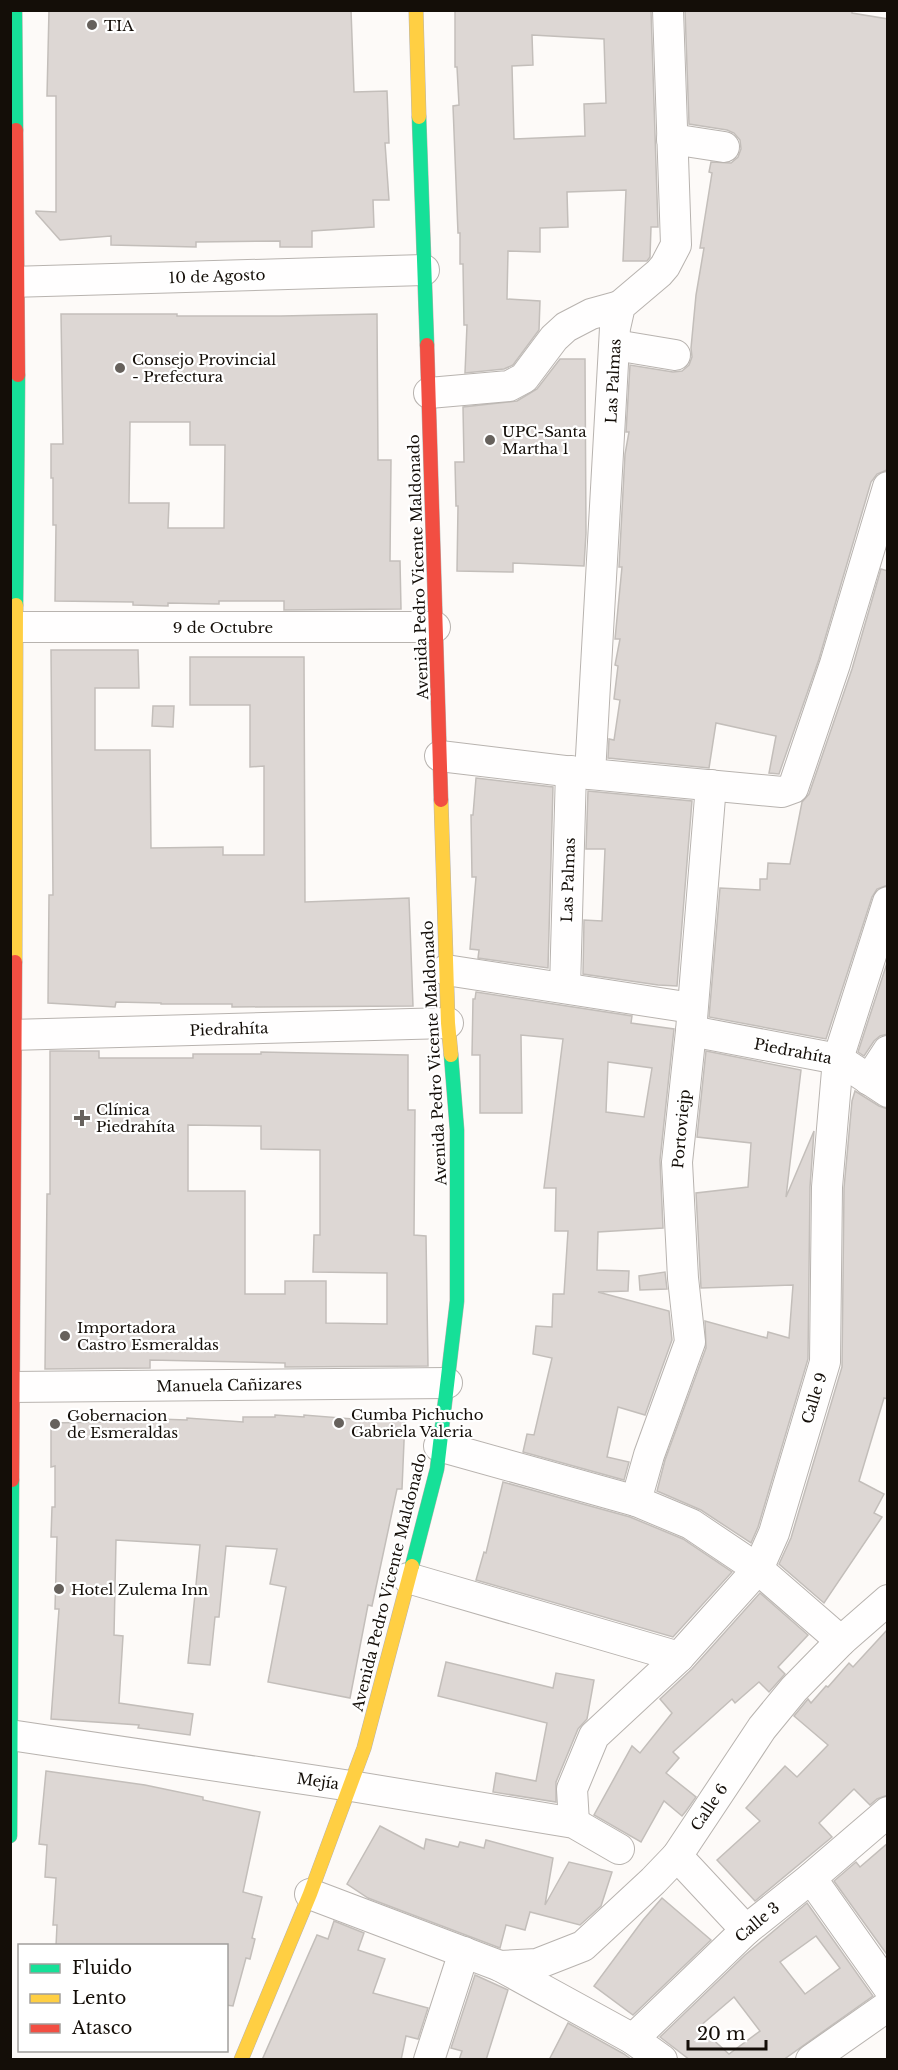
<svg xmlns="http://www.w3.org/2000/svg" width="898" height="2070" viewBox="0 0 898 2070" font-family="'Libre Baskerville',serif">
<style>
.building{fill:#ddd7d4;stroke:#c3beba;stroke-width:1.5;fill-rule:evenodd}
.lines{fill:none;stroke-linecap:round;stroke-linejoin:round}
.street-casing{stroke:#b8b3af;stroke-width:32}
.fast-casing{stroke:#b8b3af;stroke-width:15}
.slow-casing{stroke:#b8b3af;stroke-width:15}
.jam-casing{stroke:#b8b3af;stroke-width:15}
.street{stroke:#fffefe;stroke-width:30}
.fast{stroke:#16e098;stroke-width:14}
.slow{stroke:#ffcf43;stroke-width:14}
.jam{stroke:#f24e42;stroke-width:14}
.poi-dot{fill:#66615c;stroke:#fff;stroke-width:2}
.labels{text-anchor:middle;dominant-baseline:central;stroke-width:4.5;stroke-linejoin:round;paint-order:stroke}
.poi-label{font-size:15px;fill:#140e08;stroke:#fff;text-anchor:start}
.street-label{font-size:15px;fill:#140e08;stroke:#fff}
</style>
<rect width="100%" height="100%" fill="#fdfaf8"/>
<g class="building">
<polygon points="49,10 351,10 354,92 387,91 389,143 385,143 389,200 373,200 374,227 312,231 312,247 280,247 280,241 196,242 196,247 111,245 111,236 60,240 36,213 36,211 56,212 56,96 47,96"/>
<path d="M455 10H651L658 227H651L650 257 647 261H623L626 190 567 192 568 227 540 228V252L508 251 507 299 540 301 539 330 513 365 504 369 465 373 467 325H464L463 264H460V233H458L453 106 459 105 457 67H455ZM532 35 604 39 606 103 584 104 585 136 514 139 512 66 533 65Z"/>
<polygon points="685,10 852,10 852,13 888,19 888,466 887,470 877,474 871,482 819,659 779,774 769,773 776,736 716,723 709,768 608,758 609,739 614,740 620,700 614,699 618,666 615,665 620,639 615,639 622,567 619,567 625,454 629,432 626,432 630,365 673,372 682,371 689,365 692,357 691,348 696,295 704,248 700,248 712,173 709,172 711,162 731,163 738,157 741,149 740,140 734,133 727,130 689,124"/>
<path d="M61 314H177V316H281L377 314 378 460H391L390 561H400L401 609 284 610V601H219V604L168 603V606L133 605V602L55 601 56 525H53V478H51V444H63ZM130 422H190V445H225L224 528H168L169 503H129Z"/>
<polygon points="560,359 585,359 586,533 584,566 513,563 513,572 457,571 458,506 456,506 455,462 464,462 463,407 517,401 537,389"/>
<polygon points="881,569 888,571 888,885 877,889 872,897 826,1039 709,1017 720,888 760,890 760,879 767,879 768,863 790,864 802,802 809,794 852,669"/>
<polygon points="51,650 138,650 139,688 95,688 95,750 150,750 151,848 223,847 223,855 264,855 264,766 250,767 250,705 190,705 190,657 304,657 305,902 409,898 413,1006 232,1007 232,1004 161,1004 161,1003 116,1002 115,1007 48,1003 49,895 53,895"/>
<polygon points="153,706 174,706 173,727 152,726"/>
<polygon points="476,778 553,787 548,968 478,958 479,950 470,949 476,877 472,877 471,815 473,815"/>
<polygon points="588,791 692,801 677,986 658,985 583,974 584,920 602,921 605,849 586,849"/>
<polygon points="888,960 888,1034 880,1036 874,1041 864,1056 858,1052"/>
<path d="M476 992 632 1016 631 1023 674 1029 660 1160 663 1228 598 1232 597 1270 629 1271 628 1291 598 1292 669 1311 672 1340 645 1415 618 1407 607 1457 629 1462 624 1480 523 1452 527 1434 534 1435 552 1358 533 1354 536 1326 552 1327 553 1294H564L568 1231H555L556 1188H544L563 1039 521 1035 522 1113H480V1055H472L473 999H475ZM608 1062 652 1068 644 1117 606 1112Z"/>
<path d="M50 1051H99V1058H193V1054H261V1052L408 1055V1110H415L414 1235 426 1236 428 1366 285 1367V1363L150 1360V1368L45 1369 47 1194H50ZM188 1125 261 1126V1149L320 1150V1235H314L313 1272 387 1273V1324L326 1323V1281H285V1294H245V1191H188Z"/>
<polygon points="706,1051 801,1070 786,1197 814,1131 810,1187 808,1359 758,1527 751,1543 701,1510 657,1491 665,1460 706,1348 705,1321 767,1338 768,1332 789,1338 793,1285 701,1288 696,1193 748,1187 751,1143 697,1137"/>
<polygon points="855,1091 879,1106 888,1109 888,1399 884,1398 859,1481 884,1494 874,1513 882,1517 824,1603 779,1564 791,1538 842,1367 844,1188 852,1101"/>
<polygon points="665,1272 667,1289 640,1290 639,1276"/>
<polygon points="275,1415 304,1417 304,1415 353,1419 353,1416 405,1418 402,1489 397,1489 372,1606 368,1605 350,1698 268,1682 286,1587 270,1584 277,1549 226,1546 219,1617 215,1617 210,1665 188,1663 200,1545 116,1540 114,1635 123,1636 119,1703 193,1714 190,1735 138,1728 139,1725 51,1719 59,1609 55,1609 57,1537 51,1537 52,1507 55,1507 55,1466 51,1467 51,1423 158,1421 158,1419 187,1420 187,1418 243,1422 243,1417 275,1417"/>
<polygon points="503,1482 630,1517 683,1539 732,1572 673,1637 476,1580 484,1552 486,1553"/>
<polygon points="760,1593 808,1635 778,1667 785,1674 769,1692 759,1682 735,1703 732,1699 673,1752 679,1758 666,1773 696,1797 686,1811 682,1816 664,1801 641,1842 594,1815 632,1746 640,1753 672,1713 660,1699 692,1669"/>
<polygon points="888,1629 888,1795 877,1799 870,1805 854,1789 819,1823 832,1837 755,1901 717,1860 760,1821 746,1808 785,1766 797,1777 828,1745 794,1716 808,1699 811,1703 826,1686 828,1687 849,1663 853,1667"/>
<polygon points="446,1662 553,1688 556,1673 594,1680 587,1719 578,1729 556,1782 556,1802 493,1792 496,1773 536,1781 547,1723 438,1696"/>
<polygon points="46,1771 145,1785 203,1797 203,1800 260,1812 243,1892 262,1897 252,1938 255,1939 250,1959 246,1958 233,2006 226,2005 226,1946 56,1946 57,1925 53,1925 56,1878 45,1877 47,1845 39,1844"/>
<polygon points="380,1826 424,1849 426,1839 458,1847 460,1842 484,1848 486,1840 553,1858 545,1905 569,1862 612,1872 601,1906 580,1925 530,1912 525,1930 506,1925 500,1948 368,1898 347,1884"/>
<polygon points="888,1843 888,1956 834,1881 856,1862 860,1867"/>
<polygon points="662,1898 711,1940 633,2015 594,1986 643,1920"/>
<path d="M807 1903 873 1996 783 2060H690L660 2037 745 1955ZM816 1936 840 1968 805 1994 780 1962ZM734 1997 760 2031 729 2054 699 2027Z"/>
<polygon points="334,1921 364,1933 358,1950 385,1959 373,1993 428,2008 418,2039 406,2036 401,2060 262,2060 317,1935 328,1939"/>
<polygon points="475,1975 508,1990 486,2060 459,2060 462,2051 451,2048"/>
<polygon points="568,2023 624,2054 632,2060 549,2060"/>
</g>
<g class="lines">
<defs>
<g id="street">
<polyline points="672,139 724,147"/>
<polyline points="10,282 424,270"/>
<polyline points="615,345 675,355"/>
<polyline points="429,393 509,386 524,378 554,338 566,327 591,314 620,306"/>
<polyline points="10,627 435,627"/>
<polyline points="440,756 590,774 782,792 793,788 835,664 888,487"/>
<polyline points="590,774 615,328 620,306 659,273 665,266 676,245 668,10"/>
<polyline points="446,970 692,1008"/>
<polyline points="565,988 571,771"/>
<polyline points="691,1031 838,1059 888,1092"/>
<polyline points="10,1035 448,1023"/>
<polyline points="869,1080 888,1051"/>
<polyline points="10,1387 447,1383"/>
<polyline points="439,1446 636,1501 691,1524 758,1569 841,1641"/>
<polyline points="636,1501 649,1455 690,1342 683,1278 677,1162 691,1031 711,785"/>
<polyline points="408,1578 679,1657"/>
<polyline points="10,1735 351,1786 574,1823 619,1849"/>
<polyline points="574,1823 572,1789 594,1736 679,1657 758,1569 774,1533 825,1362 827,1187 838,1059 888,902"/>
<polyline points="677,1856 746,1930"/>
<polyline points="811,1878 888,1987"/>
<polyline points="310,1894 500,1966 633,2039 662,2060"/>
<polyline points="500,1966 537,1964 583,1946 653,1881 677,1856 762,1728 794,1689 841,1641 888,1600"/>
<polyline points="633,2039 746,1930 811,1878 888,1812"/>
<polyline points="429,2060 464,1952"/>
<polyline points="811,2060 888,2006"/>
</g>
<g id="fast">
<polyline points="15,10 16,130"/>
<polyline points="419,117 427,345"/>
<polyline points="16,605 18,375"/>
<polyline points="412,1566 437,1469 457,1301 457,1130 451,1055"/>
<polyline points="10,1836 12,1480"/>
</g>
<g id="slow">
<polyline points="416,10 419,117"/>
<polyline points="441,800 448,1023 451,1055"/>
<polyline points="15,962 16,605"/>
<polyline points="241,2060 310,1894 364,1748 412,1566"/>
</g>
<g id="jam">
<polyline points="16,130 18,375"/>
<polyline points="427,345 441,800"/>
<polyline points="12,1480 15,962"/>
</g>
</defs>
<use href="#street" class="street-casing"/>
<use href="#fast" class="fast-casing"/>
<use href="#slow" class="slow-casing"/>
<use href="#jam" class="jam-casing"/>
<use href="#street" class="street"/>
<use href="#fast" class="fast"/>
<use href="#slow" class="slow"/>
<use href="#jam" class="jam"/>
</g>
<g class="poi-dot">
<circle cx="92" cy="25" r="6"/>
<circle cx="120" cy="368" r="6"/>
<circle cx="490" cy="440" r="6"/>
<path d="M79 1109h6v6h6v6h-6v6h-6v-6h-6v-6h6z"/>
<circle cx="65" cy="1336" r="6"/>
<circle cx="339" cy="1423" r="6"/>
<circle cx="55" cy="1424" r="6"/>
<circle cx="59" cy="1589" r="6"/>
</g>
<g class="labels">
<g class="poi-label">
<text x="104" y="25">TIA</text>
<text x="132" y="359">Consejo Provincial<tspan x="132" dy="17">- Prefectura</tspan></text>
<text x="502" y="431">UPC-Santa<tspan x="502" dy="17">Martha 1</tspan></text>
<text x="96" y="1109">Clínica<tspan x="96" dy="17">Piedrahíta</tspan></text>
<text x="77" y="1327">Importadora<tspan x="77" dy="17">Castro Esmeraldas</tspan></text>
<text x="351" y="1414">Cumba Pichucho<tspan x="351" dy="17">Gabriela Valeria</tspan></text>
<text x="67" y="1415">Gobernacion<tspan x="67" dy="17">de Esmeraldas</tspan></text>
<text x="71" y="1589">Hotel Zulema Inn</text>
</g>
<g class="street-label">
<text transform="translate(217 276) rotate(-2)">10 de Agosto</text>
<text transform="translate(613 381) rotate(-87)">Las Palmas</text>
<text transform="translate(418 567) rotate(-92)">Avenida Pedro Vicente Maldonado</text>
<text x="223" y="627">9 de Octubre</text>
<text transform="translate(568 880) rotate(-88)">Las Palmas</text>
<text transform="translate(229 1029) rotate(-2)">Piedrahíta</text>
<text transform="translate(793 1051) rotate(11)">Piedrahíta</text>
<text transform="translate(434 1053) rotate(-93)">Avenida Pedro Vicente Maldonado</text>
<text transform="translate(681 1129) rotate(-85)">Portoviejp</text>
<text transform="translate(229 1385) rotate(-1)">Manuela Cañizares</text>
<text transform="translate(814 1398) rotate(-73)">Calle 9</text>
<text transform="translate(389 1582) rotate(-76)">Avenida Pedro Vicente Maldonado</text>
<text transform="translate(318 1781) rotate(8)">Mejía</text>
<text transform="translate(709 1807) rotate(-56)">Calle 6</text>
<text transform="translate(757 1922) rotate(-40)">Calle 3</text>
</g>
</g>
<rect width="898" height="2070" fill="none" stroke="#140e08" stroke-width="24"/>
<rect x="18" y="1944" width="210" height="108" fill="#ffffff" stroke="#a19f9c" stroke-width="1.5"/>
<rect x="30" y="1964" width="30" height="9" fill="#16e098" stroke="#a19f9c" stroke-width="1.5"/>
<text x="72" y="1974" font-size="18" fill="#140e08">Fluido</text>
<rect x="30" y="1994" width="30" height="9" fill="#ffcf43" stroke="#a19f9c" stroke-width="1.5"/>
<text x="72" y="2004" font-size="18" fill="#140e08">Lento</text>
<rect x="30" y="2024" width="30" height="9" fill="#f24e42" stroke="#a19f9c" stroke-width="1.5"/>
<text x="72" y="2034" font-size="18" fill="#140e08">Atasco</text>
<path d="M688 2040v9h78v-9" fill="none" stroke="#140e08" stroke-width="3"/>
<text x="697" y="2040" font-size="18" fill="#140e08" stroke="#ffffff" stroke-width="4.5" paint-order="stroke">20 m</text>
</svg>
